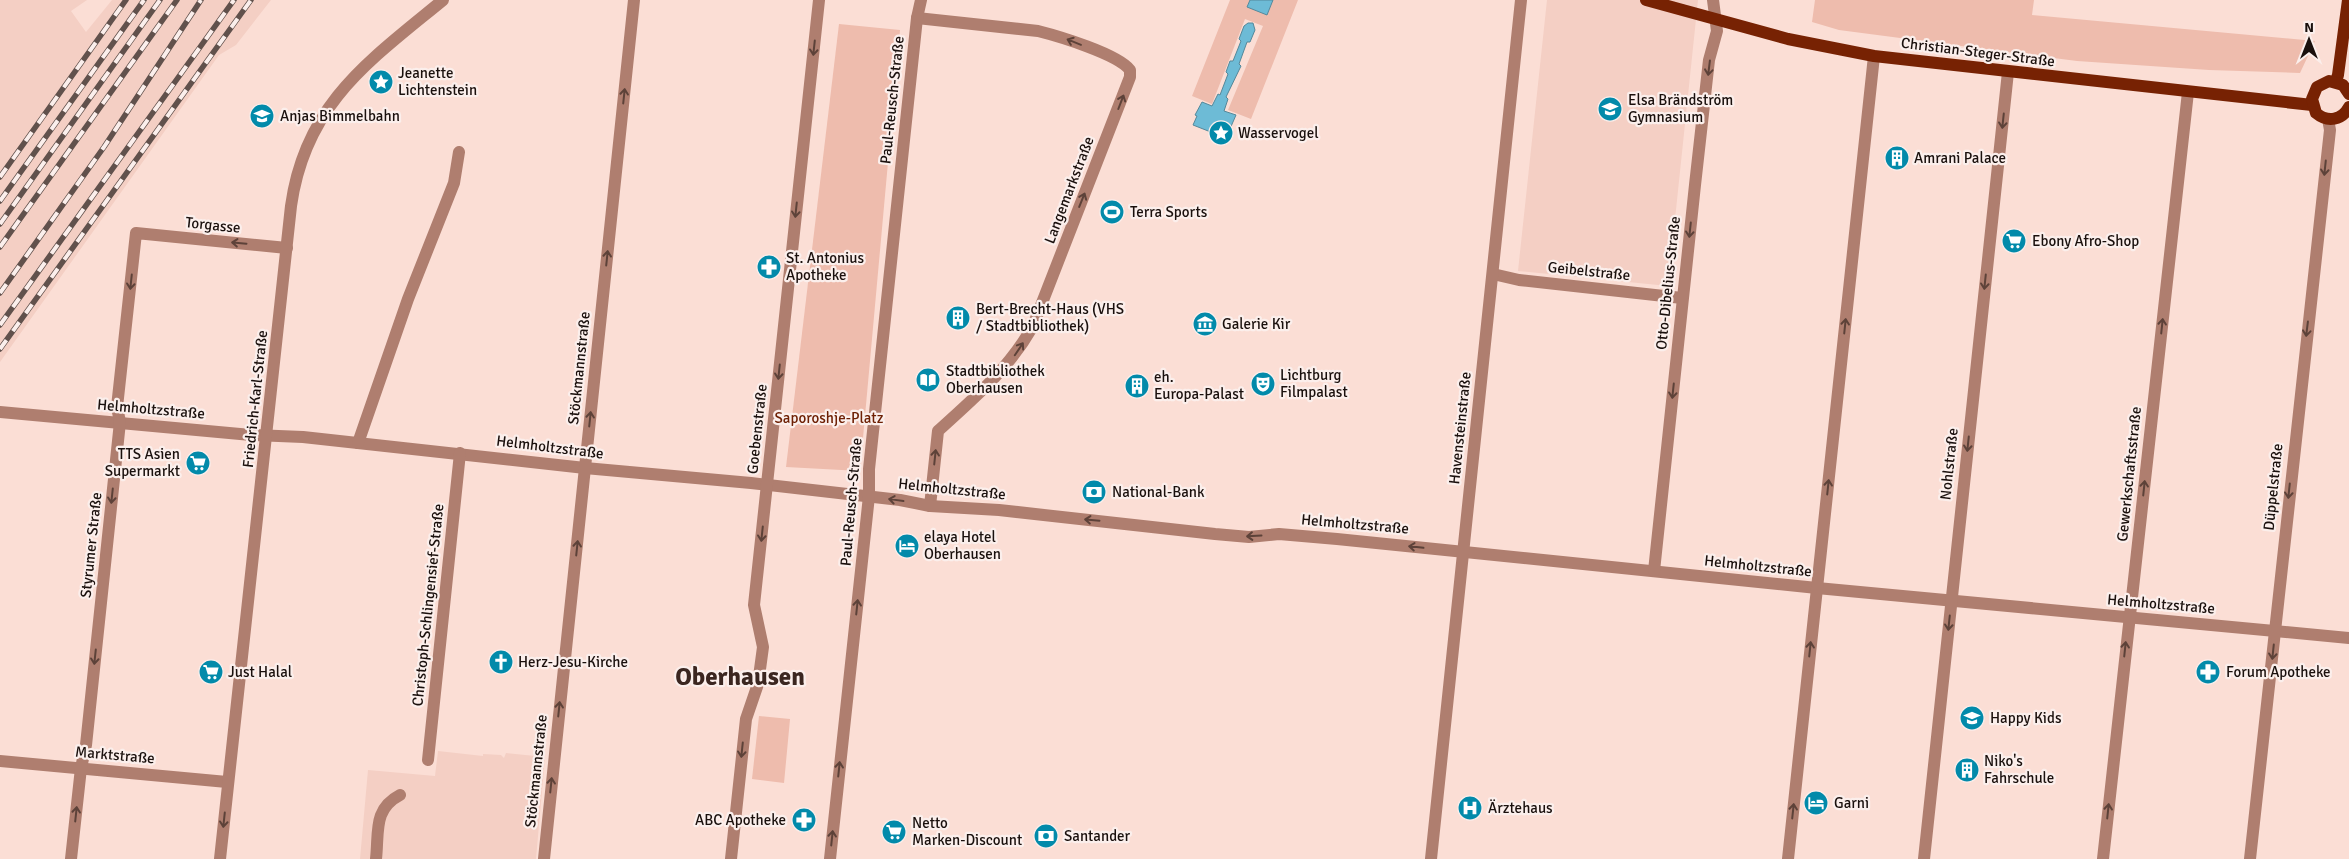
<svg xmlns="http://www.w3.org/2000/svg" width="2349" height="859" viewBox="0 0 2349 859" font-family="Signika,sans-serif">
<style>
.built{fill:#f4cfc4}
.green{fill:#eebcad}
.water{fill:#6dbbd6;stroke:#54889a}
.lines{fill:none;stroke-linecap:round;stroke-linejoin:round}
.minor{stroke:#af7e6f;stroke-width:12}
.major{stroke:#772203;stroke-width:12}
.rail-casing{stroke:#61514c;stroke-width:5.5}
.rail{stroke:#fbefec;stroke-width:4;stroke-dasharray:11;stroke-linecap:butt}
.oneway{stroke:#5d4239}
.labels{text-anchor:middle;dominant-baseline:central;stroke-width:4.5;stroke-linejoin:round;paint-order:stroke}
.street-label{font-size:15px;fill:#1a100d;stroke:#fbefec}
.poi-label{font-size:15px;fill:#1a100d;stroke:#fbefec;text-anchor:start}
.park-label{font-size:15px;fill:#6e2004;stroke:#fbefec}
.town-label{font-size:25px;font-weight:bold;fill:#3b2620;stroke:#fbefec}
</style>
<rect width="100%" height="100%" fill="#fbded5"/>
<g class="built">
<polygon points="0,0 87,0 71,11 86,32 112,0 271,0 236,45 219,55 0,362"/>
<polygon points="1547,0 1698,0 1668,286 1518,271"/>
<polygon points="438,751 483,756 483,754 501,755 504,758 506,753 545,757 536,859 360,859 368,770 435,776"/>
</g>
<g class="green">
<polygon points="1230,0 1250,0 1247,7 1267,15 1273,0 1298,0 1251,119 1228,110 1263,26 1245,19 1212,104 1192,96"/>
<polygon points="1815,0 2034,0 2032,15 2315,41 2300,73 2209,70 2077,61 1839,30 1812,22"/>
<polygon points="839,24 900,30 860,471 786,467"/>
<polygon points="759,716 790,719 784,783 752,779"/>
</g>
<g class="water">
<polygon points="1250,0 1273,0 1267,15 1247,7"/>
<polygon points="1248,23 1253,23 1255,30 1250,42 1247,42 1239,64 1241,66 1226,97 1228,99 1224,111 1236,115 1226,138 1193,125 1197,116 1195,115 1202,102 1212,106 1218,94 1220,95 1228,74 1226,72 1230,61 1233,61 1241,41 1239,39 1244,26"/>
</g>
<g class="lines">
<g class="minor">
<path d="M917 18 1038 31C1058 36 1118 54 1130 70V77L1033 326C1008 370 974 398 938 431L930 506"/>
<polyline points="1493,274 1519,280 1682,298"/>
<polyline points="0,412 251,435 303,437 585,468 751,483 900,500 930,506 999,510 1215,534 1249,537 1279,534 1337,539 1817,588 2349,638"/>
<polyline points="358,443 408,299 454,183 459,152"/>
<polyline points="1654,571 1695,185 1709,60 1717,31 1713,0"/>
<polyline points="428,760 460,453"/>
<polyline points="0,761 227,782"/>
<polyline points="71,859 81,768 86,745 120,422 117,407 136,233 287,248"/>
<path d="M220 859 291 206C305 104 369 61 443 0"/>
<path d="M376 859C379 832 373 809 400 795"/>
<polyline points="544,859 634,0"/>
<polyline points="731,859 746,719 758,684 763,647 754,605 819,0"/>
<polyline points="830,859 869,496 869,469 917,18 921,0"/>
<polyline points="1431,859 1521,0"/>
<polyline points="1788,859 1874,56"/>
<polyline points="1924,859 2008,72"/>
<polyline points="2103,859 2188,92"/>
<polyline points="2250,859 2330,130 2328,119"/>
</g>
<g class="major">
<polyline points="1646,0 1788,39 1874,56 2312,105"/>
<polyline points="2336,81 2338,75 2348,0"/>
<path d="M2349 94 2343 85 2329 81 2317 87 2312 99 2316 113C2328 123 2342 120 2349 107"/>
</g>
<defs>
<g id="rail">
<polyline points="0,177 126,0"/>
<polyline points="0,201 144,0"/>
<polyline points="0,224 160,0"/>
<polyline points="0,247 177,0"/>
<polyline points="0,293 104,147 201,0"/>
<polyline points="0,325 234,0"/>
<polyline points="0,349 251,0"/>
</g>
</defs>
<use href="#rail" class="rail-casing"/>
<use href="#rail" class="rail"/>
</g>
<defs><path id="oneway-shaft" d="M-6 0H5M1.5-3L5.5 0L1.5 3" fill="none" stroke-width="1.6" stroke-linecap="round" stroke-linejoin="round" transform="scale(1.25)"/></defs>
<g class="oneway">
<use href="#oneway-shaft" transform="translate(1074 42) rotate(-158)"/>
<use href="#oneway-shaft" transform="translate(814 48) rotate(96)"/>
<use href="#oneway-shaft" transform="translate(1709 68) rotate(97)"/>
<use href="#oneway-shaft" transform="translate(624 96) rotate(-84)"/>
<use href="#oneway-shaft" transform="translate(1121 102) rotate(-69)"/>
<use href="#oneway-shaft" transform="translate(2003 121) rotate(96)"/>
<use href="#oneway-shaft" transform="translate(2325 168) rotate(96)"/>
<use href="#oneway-shaft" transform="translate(1082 200) rotate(-68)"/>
<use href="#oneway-shaft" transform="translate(796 210) rotate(96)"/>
<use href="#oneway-shaft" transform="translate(1690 230) rotate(96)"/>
<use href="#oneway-shaft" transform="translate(239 243) rotate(-175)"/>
<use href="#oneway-shaft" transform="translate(607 258) rotate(-84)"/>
<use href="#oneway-shaft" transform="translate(131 282) rotate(96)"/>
<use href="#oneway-shaft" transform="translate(1985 282) rotate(96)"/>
<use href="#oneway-shaft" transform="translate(1845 326) rotate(-84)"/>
<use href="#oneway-shaft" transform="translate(2162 326) rotate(-84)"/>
<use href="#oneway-shaft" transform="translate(2307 329) rotate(97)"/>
<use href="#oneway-shaft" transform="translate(1019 349) rotate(-56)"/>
<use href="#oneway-shaft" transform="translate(779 372) rotate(96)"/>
<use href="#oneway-shaft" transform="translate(1673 391) rotate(96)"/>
<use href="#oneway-shaft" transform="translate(590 419) rotate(-84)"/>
<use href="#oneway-shaft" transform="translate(1968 444) rotate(96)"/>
<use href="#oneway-shaft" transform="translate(935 457) rotate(-84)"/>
<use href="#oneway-shaft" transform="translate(1828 487) rotate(-84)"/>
<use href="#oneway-shaft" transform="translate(2144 488) rotate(-84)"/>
<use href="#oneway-shaft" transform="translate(2289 491) rotate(96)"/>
<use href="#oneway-shaft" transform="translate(112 496) rotate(96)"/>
<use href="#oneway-shaft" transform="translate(896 500) rotate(-172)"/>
<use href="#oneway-shaft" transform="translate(1092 520) rotate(-175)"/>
<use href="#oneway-shaft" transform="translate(762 534) rotate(96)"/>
<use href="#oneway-shaft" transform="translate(1254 536) rotate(177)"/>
<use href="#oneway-shaft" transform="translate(1416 547) rotate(-174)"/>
<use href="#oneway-shaft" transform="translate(577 548) rotate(-84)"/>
<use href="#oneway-shaft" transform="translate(857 607) rotate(-84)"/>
<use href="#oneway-shaft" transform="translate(1949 623) rotate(96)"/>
<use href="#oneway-shaft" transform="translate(1810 649) rotate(-84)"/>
<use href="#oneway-shaft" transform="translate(2125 649) rotate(-84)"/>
<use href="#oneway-shaft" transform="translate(2273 652) rotate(96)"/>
<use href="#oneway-shaft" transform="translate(95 657) rotate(96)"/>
<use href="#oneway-shaft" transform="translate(559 709) rotate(-84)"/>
<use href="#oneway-shaft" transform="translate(742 750) rotate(96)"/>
<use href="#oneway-shaft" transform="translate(839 769) rotate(-84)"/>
<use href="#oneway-shaft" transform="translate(551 785) rotate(-84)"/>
<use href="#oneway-shaft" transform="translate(1793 811) rotate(-84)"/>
<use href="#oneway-shaft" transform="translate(2108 811) rotate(-84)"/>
<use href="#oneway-shaft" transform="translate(76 814) rotate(-84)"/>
<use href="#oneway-shaft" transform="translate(224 820) rotate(96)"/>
<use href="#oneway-shaft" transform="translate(832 838) rotate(-84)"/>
</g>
<defs>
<symbol id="sight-disc" viewBox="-11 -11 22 22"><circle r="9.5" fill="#028aaa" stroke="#fbefec"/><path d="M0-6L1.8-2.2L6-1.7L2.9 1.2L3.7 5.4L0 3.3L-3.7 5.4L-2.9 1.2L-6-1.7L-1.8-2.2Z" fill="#fff"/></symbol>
<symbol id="school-disc" viewBox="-11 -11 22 22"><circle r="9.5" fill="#028aaa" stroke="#fbefec"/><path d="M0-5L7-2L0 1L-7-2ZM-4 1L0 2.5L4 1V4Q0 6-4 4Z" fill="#fff"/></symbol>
<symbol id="building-disc" viewBox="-11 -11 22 22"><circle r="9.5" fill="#028aaa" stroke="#fbefec"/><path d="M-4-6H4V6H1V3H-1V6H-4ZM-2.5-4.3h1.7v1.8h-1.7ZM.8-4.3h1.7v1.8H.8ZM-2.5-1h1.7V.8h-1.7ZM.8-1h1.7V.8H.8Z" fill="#fff"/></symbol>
<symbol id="stadium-disc" viewBox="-11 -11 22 22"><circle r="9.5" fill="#028aaa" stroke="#fbefec"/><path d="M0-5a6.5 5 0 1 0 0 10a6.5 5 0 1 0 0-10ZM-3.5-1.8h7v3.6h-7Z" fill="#fff"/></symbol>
<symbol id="supermarket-disc" viewBox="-11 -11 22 22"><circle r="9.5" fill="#028aaa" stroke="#fbefec"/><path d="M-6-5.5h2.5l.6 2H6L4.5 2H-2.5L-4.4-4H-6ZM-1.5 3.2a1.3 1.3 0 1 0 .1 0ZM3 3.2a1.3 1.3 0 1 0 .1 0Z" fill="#fff"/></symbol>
<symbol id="pharmacy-disc" viewBox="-11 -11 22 22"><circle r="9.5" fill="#028aaa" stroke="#fbefec"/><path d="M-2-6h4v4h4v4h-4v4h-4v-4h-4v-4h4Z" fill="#fff"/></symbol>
<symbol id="museum-disc" viewBox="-11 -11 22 22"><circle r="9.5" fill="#028aaa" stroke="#fbefec"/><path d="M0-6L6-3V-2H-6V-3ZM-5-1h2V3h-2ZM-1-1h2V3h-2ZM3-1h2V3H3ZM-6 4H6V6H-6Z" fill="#fff"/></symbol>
<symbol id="library-disc" viewBox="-11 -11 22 22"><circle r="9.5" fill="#028aaa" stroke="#fbefec"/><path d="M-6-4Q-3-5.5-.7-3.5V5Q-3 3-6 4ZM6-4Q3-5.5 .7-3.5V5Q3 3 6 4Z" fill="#fff"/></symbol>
<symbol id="theatre-disc" viewBox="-11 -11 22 22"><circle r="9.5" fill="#028aaa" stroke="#fbefec"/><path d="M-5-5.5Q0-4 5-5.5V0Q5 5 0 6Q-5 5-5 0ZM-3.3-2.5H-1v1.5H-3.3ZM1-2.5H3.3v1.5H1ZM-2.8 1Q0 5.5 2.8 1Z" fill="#fff"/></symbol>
<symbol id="bank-disc" viewBox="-11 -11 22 22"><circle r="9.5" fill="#028aaa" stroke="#fbefec"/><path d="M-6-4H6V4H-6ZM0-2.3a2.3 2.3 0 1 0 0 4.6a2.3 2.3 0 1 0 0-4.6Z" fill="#fff"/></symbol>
<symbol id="hotel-disc" viewBox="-11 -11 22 22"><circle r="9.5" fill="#028aaa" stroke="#fbefec"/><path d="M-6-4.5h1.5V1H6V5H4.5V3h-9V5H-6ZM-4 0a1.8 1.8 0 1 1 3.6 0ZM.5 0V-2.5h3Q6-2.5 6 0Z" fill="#fff"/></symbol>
<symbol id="church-disc" viewBox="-11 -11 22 22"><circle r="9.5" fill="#028aaa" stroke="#fbefec"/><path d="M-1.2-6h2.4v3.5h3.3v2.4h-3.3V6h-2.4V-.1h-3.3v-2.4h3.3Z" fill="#fff"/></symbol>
<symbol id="hospital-disc" viewBox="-11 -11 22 22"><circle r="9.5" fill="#028aaa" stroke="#fbefec"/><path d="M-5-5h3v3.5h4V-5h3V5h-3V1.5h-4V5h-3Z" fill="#fff"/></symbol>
</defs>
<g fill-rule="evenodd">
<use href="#sight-disc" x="367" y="68" width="28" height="28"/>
<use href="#school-disc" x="1596" y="95" width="28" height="28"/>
<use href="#school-disc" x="248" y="102" width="28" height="28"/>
<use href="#sight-disc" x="1207" y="119" width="28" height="28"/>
<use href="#building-disc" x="1883" y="144" width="28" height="28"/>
<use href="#stadium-disc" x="1098" y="198" width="28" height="28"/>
<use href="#supermarket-disc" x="2000" y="227" width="28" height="28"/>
<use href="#pharmacy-disc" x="755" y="253" width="28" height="28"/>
<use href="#building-disc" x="944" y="304" width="28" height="28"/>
<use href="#museum-disc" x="1191" y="310" width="28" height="28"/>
<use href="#library-disc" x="914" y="366" width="28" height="28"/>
<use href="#theatre-disc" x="1249" y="370" width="28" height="28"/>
<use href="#building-disc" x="1123" y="372" width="28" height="28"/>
<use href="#supermarket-disc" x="184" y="449" width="28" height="28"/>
<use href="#bank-disc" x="1080" y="478" width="28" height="28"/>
<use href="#hotel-disc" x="893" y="532" width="28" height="28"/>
<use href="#church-disc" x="487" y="648" width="28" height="28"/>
<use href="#supermarket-disc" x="197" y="658" width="28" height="28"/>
<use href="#pharmacy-disc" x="2194" y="658" width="28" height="28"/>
<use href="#school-disc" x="1958" y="704" width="28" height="28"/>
<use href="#building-disc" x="1953" y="756" width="28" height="28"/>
<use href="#hotel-disc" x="1802" y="789" width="28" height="28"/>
<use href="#hospital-disc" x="1456" y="794" width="28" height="28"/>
<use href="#pharmacy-disc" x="790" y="806" width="28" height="28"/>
<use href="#supermarket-disc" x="880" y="818" width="28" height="28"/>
<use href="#bank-disc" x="1032" y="822" width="28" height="28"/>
</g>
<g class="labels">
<g class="street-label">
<text transform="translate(1978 52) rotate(7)">Christian-Steger-Straße</text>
<text transform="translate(892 100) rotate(-84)">Paul-Reusch-Straße</text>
<text transform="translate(1069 190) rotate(-69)">Langemarkstraße</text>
<text transform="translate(213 225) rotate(6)">Torgasse</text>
<text transform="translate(1589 271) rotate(6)">Geibelstraße</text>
<text transform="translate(1668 283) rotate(-84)">Otto-Dibelius-Straße</text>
<text transform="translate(579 368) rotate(-84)">Stöckmannstraße</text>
<text transform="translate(255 399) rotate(-84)">Friedrich-Karl-Straße</text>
<text transform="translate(151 409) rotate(5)">Helmholtzstraße</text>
<text transform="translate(1460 428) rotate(-84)">Havensteinstraße</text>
<text transform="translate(757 429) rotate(-84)">Goebenstraße</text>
<text transform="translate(550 447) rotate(7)">Helmholtzstraße</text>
<text transform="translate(1949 464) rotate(-84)">Nohlstraße</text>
<text transform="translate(2129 474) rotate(-84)">Gewerkschaftsstraße</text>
<text transform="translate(2273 487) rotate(-84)">Düppelstraße</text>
<text transform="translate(952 489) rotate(6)">Helmholtzstraße</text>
<text transform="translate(851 502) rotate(-85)">Paul-Reusch-Straße</text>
<text transform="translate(1355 524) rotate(5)">Helmholtzstraße</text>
<text transform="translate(91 545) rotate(-84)">Styrumer Straße</text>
<text transform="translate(1758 566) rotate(6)">Helmholtzstraße</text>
<text transform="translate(2161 604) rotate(5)">Helmholtzstraße</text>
<text transform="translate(428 605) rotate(-84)">Christoph-Schlingensief-Straße</text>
<text transform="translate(115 755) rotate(5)">Marktstraße</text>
<text transform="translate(536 771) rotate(-84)">Stöckmannstraße</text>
</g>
<g class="poi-label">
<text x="398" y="73">Jeanette<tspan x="398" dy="17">Lichtenstein</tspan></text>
<text x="1628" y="100">Elsa Brändström<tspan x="1628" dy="17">Gymnasium</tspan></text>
<text x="280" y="116">Anjas Bimmelbahn</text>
<text x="1238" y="133">Wasservogel</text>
<text x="1914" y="158">Amrani Palace</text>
<text x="1130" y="212">Terra Sports</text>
<text x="2032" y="241">Ebony Afro-Shop</text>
<text x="786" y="258">St. Antonius<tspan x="786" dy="17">Apotheke</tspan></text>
<text x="976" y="309">Bert-Brecht-Haus (VHS<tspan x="976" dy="17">/ Stadtbibliothek)</tspan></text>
<text x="1222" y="324">Galerie Kir</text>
<text x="946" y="371">Stadtbibliothek<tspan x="946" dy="17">Oberhausen</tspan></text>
<text x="1280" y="375">Lichtburg<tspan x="1280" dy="17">Filmpalast</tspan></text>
<text x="1154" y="377">eh.<tspan x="1154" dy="17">Europa-Palast</tspan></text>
<text x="180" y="454" text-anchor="end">TTS Asien<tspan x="180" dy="17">Supermarkt</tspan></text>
<text x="1112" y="492">National-Bank</text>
<text x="924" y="537">elaya Hotel<tspan x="924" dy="17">Oberhausen</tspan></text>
<text x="518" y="662">Herz-Jesu-Kirche</text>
<text x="228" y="672">Just Halal</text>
<text x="2226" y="672">Forum Apotheke</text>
<text x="1990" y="718">Happy Kids</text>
<text x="1984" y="761">Niko's<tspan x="1984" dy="17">Fahrschule</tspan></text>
<text x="1834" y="803">Garni</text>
<text x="1488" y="808">Ärztehaus</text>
<text x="786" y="820" text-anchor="end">ABC Apotheke</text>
<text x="912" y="823">Netto<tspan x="912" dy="17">Marken-Discount</tspan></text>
<text x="1064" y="836">Santander</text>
</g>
<g class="park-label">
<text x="829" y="418">Saporoshje-Platz</text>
</g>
<g class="town-label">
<text x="740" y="676">Oberhausen</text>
</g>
</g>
<g transform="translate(2309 40)" stroke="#fbefec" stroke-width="4" paint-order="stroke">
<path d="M0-4L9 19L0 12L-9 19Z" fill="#1a100d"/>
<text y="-8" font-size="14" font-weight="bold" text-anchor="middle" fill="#1a100d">N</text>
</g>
</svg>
